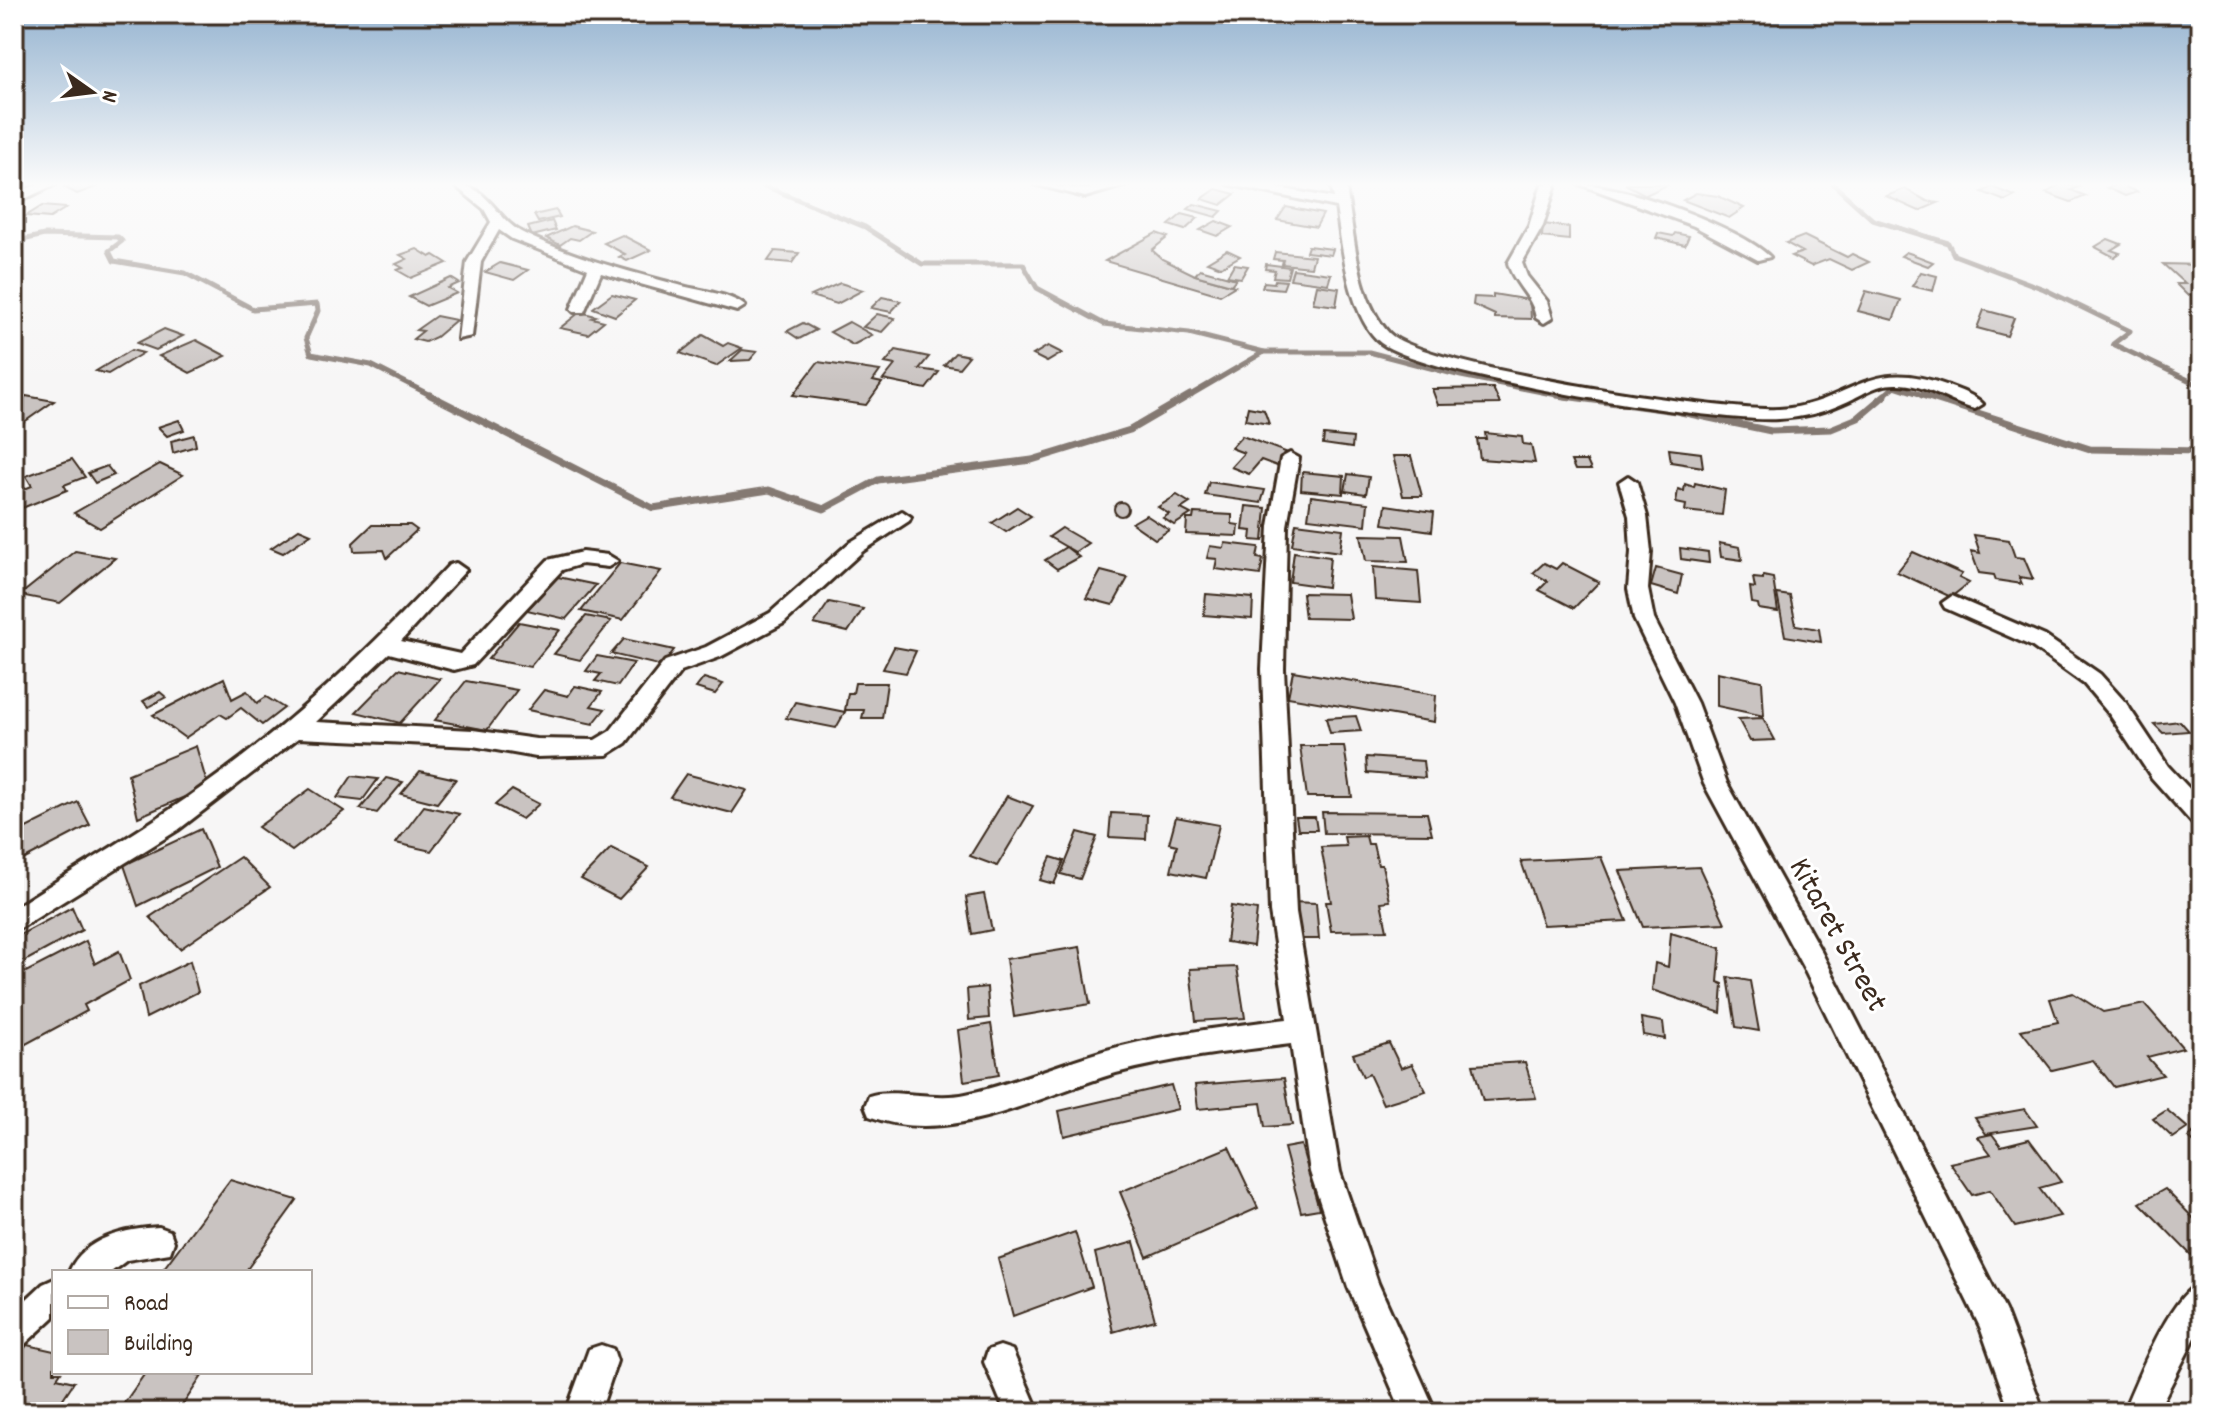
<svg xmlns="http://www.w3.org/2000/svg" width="2215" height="1426" viewBox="0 0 2215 1426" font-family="Dekko,sans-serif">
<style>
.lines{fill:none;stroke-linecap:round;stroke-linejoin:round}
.stream-far1{stroke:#847972;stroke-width:5}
.stream{stroke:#847972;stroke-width:7}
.building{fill:#c9c3c1;stroke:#3b2a1e;stroke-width:2}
.minor-casing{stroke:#3b2a1e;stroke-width:6}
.minor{fill:#fff;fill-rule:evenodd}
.labels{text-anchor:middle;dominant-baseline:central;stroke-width:6;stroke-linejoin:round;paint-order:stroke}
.street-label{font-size:32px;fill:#3b2a1e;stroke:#fff}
</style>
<rect width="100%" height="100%" fill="#f7f6f6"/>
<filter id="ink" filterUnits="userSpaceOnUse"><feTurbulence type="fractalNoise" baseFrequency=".0125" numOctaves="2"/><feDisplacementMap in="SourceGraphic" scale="16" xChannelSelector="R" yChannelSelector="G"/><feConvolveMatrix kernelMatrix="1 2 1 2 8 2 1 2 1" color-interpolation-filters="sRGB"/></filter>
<g filter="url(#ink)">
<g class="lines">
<g class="stream-far1">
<polyline points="760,184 865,227 922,264 1023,264 1037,288 1104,324 1189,333 1264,352"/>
<polyline points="1833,184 1873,220 1948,243 1954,255 2044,289 2130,331 2113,344 2201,386"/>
<polyline points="14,242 44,235 118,237 122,241 109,251 114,261 185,273 253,309 317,304 318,311 306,338 311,354 371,365 434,397"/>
<polyline points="1187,397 1264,352 1369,352 1461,376 1567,397"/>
<polyline points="1882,397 1895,386 1929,397"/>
</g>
<g class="stream">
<polyline points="430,395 653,508 769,490 824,509 878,480 1032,460 1130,430 1190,395"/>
<polyline points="1557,395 1676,411 1771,431 1831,429 1858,418 1885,395"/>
<polyline points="1922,395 2090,449 2201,451"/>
</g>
</g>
<g class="building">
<polygon points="74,184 99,184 101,185 77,194 64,187"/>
<polygon points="1625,184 1669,184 1646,195"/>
<polygon points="2061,184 2079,187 2071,190 2086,196 2071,202 2046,193"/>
<polygon points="2119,184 2137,192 2125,196 2107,188"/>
<polygon points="1992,187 2015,196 2005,201 1982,192"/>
<polygon points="1216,189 1235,194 1221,205 1202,199"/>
<polygon points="1905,189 1927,201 1938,203 1919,211 1886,196"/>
<polygon points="1696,193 1718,196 1744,208 1729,218 1683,200"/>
<polygon points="1194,204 1222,211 1216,217 1188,209"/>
<polygon points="42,206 66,208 50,218 26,216"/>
<polygon points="1286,207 1323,214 1316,227 1277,220"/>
<polygon points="556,210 560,217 538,222 534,215"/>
<polygon points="1182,214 1198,218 1185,230 1169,225"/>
<polygon points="552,221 556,230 532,236 528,227"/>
<polygon points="1216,221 1232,227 1217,236 1200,230"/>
<polygon points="1543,224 1569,227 1569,240 1542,237"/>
<polygon points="572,226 592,231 579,240 570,238 560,245 546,238"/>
<polygon points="1156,233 1168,237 1152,250 1162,259 1195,275 1235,286 1220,295 1105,261"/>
<polygon points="1658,233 1673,236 1675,233 1689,236 1685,245 1656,238"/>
<polygon points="622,235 651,250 627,261 619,257 625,254 604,243"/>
<polygon points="1804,236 1847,257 1852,254 1869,262 1852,270 1829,259 1811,266 1791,256 1803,252 1786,243"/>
<polygon points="2108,239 2121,244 2111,250 2120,253 2114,257 2095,247"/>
<polygon points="1308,246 1333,249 1331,255 1306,252"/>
<polygon points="417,249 430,257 434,255 447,263 411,278 397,270 403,268 396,264 407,259 400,255"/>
<polygon points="1227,250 1240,256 1221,267 1207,262"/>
<polygon points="775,251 799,253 792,263 768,261"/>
<polygon points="1275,252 1314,256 1311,267 1282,264 1283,260 1273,259"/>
<polygon points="1906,252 1912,254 1933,262 1928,266 1901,256"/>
<polygon points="500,263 528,270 514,280 485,272"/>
<polygon points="1234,264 1248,266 1241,278 1227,276"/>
<polygon points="1266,264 1290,267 1287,278 1273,277 1275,270 1265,269"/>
<polygon points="2163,264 2201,265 2201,295 2187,295 2176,284 2185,284"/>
<polygon points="1200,269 1236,279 1231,285 1195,275"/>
<polygon points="1293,269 1331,274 1328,284 1290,279"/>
<polygon points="1921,272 1937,276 1933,291 1912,286"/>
<polygon points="451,278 459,283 448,288 457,293 426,306 409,297"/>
<polygon points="1275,280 1286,281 1283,289 1262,287 1264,282 1274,283"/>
<polygon points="840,283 863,290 837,304 811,296"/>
<polygon points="1317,285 1339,288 1336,306 1313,303"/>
<polygon points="1866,291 1901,300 1893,320 1858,311"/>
<polygon points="612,294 635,300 615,316 593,308"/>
<polygon points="1493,294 1530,300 1531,319 1495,318 1495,315 1473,305 1474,297 1493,298"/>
<polygon points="882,297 901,301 891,312 871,308"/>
<polygon points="1984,310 2014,318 2007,336 1977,328"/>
<polygon points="580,312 596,316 592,318 604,321 588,334 560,328"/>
<polygon points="877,314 895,318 882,332 863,327"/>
<polygon points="436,316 456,320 436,337 425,342 413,339 423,331 416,330"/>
<polygon points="849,322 872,335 853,345 830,332"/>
<polygon points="803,323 816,330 799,339 787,331"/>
<polygon points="164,329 183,336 156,350 137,343"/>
<polygon points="703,335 723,346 728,343 742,348 716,366 680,353"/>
<polygon points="196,340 226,356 190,373 159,356"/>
<polygon points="1048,346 1062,353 1047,362 1033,355"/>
<polygon points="131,350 143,353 108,374 96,371"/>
<polygon points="742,350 757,352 750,360 730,361"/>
<polygon points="896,350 929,357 919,369 939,372 926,389 883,380 895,365 885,363"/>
<polygon points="955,353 969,356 959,368 944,365"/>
<polygon points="818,362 880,371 873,381 882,383 866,405 793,395"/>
<polygon points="1493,388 1500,404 1438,405 1432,389"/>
<polygon points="26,396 54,401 20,425 14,424 14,404"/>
<polygon points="1248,407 1264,410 1269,424 1245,420"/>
<polygon points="179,420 184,430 167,436 158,427"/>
<polygon points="1485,433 1522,437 1523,444 1531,445 1535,463 1480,459 1477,439 1486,439"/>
<polygon points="194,435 196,446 173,453 171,441"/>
<polygon points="1324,435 1353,438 1352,448 1323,444"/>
<polygon points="1242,436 1288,453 1277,466 1261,460 1249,474 1231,467 1244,453 1231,448"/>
<polygon points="1669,449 1701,453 1703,467 1671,462"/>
<polygon points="1393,456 1411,456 1422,496 1403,496"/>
<polygon points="72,459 85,477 64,485 67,490 17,510 14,493 32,486 26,476"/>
<polygon points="1571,461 1587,461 1591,470 1575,470"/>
<polygon points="160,464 183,475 100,528 74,513"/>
<polygon points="107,466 114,475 95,483 88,473"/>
<polygon points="1302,472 1344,476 1343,494 1301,490"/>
<polygon points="1348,474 1369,477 1366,494 1345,491"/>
<polygon points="1209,482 1265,490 1261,503 1205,495"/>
<polygon points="1695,483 1725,490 1722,515 1685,511 1686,505 1676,503 1678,489 1684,491 1685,484 1694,487"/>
<polygon points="1177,495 1190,503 1181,509 1191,514 1174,525 1163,518 1169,514 1158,507"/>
<polygon points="1311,496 1368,503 1366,525 1308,518"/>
<circle cx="1121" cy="509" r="7"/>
<polygon points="1386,505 1434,512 1432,531 1383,524"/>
<polygon points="1246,506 1266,508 1263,541 1251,540 1252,531 1243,530"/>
<polygon points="1017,507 1031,516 1006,532 992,523"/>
<polygon points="1194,513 1232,515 1232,524 1239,525 1238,536 1186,534 1187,519 1193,519"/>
<polygon points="1146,515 1169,530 1155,539 1132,523"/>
<polygon points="1296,523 1343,529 1340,552 1292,545"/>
<polygon points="372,525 410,525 417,530 387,558 384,550 354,551 353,543"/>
<polygon points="1062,528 1088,543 1075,552 1049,537"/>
<polygon points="299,529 311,534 283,553 271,548"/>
<polygon points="1361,535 1403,536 1408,562 1366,561"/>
<polygon points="1974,535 2009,540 2015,557 2024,558 2033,579 2019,577 2022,584 1996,580 1994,575 1979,573 1971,551 1980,553"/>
<polygon points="1225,543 1259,547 1257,558 1263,559 1260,575 1215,569 1217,559 1207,558 1210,546 1224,548"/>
<polygon points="1719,543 1740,547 1742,560 1721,557"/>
<polygon points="1066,547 1079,557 1057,569 1045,560"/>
<polygon points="1680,548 1708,552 1709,563 1681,559"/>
<polygon points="75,551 115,558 60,603 20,595"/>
<polygon points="1294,552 1330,557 1327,587 1290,582"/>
<polygon points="1913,552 1962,574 1959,578 1969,583 1951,597 1897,572"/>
<polygon points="620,563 661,571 623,620 581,611"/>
<polygon points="1544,563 1556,569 1562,563 1599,582 1574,608 1539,590 1548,581 1533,573"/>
<polygon points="1373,567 1418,571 1421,603 1375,600"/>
<polygon points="1656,568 1682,575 1678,594 1651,586"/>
<polygon points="1101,571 1128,578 1113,605 1086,598"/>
<polygon points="1763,576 1773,578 1778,612 1759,609 1758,604 1752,603 1750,587 1755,588 1753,578 1763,579"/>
<polygon points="558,577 596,585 566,619 527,610"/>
<polygon points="1302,593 1347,594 1351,619 1305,618"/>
<polygon points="1206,594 1253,598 1252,619 1204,615"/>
<polygon points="1777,594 1790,596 1796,625 1819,629 1821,642 1785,636"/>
<polygon points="829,602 863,609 848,632 814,624"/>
<polygon points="586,616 611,621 580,660 554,654"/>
<polygon points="519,622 560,630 530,667 488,659"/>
<polygon points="624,639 674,650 662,666 611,654"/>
<polygon points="894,647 916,651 906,673 883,669"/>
<polygon points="597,656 634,663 618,686 595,681 601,674 586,671"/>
<polygon points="398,669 440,679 400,723 356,712"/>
<polygon points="1293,671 1436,695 1434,722 1288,697"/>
<polygon points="1717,672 1762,681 1764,716 1717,706"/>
<polygon points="224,678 232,699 247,691 257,703 266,697 284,708 262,725 241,708 227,718 220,714 185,738 153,715"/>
<polygon points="704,678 723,684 715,694 696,688"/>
<polygon points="466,681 517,690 487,730 435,720"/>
<polygon points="855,683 887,683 882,718 862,718 864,710 845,710 848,693 853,693"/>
<polygon points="575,686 602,692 591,706 605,709 593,724 528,710 544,690 568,696"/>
<polygon points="160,692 166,697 148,707 143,701"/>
<polygon points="795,702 845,712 836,728 786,718"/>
<polygon points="1356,716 1361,731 1330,733 1326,718"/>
<polygon points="1763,718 1775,740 1750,741 1738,719"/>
<polygon points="2180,721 2189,731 2163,733 2154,724"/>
<polygon points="196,746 208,787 138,817 128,774"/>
<polygon points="1300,746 1344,746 1352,797 1307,797"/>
<polygon points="1366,757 1423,761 1425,778 1367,773"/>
<polygon points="420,771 456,779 437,803 401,794"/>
<polygon points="686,774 747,790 732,813 670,797"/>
<polygon points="352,776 378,779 362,801 337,798"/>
<polygon points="386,778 403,782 377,813 360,809"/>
<polygon points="310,789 344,811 292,851 258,827"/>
<polygon points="512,790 539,804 522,819 495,805"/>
<polygon points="1007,796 1033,806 997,866 970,856"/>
<polygon points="78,802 90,825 23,860 14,834"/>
<polygon points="424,806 459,814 431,851 396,843"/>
<polygon points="1322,812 1427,813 1432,834 1324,833"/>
<polygon points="1111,813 1147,815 1146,839 1109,837"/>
<polygon points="1176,817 1219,825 1206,878 1171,871 1177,845 1169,843"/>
<polygon points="1296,817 1315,817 1317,830 1298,830"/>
<polygon points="201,829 217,867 138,906 124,865"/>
<polygon points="1078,832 1097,837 1080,879 1061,874"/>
<polygon points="1366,836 1368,844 1373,844 1378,865 1382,865 1390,901 1381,902 1387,930 1331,931 1326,902 1331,902 1321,847 1346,846 1344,837"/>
<polygon points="611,848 649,867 619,899 581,879"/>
<polygon points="240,857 270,887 180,949 150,917"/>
<polygon points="1051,857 1064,861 1054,884 1040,880"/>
<polygon points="1601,857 1627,921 1543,925 1521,861"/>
<polygon points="1699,867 1725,923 1643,927 1620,871"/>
<polygon points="984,894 992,930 972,934 966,897"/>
<polygon points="1290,902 1316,903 1319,939 1293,939"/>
<polygon points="1231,906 1257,910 1253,946 1226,942"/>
<polygon points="72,907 82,930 14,967 14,938"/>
<polygon points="1671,933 1721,948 1718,982 1723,984 1721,1013 1652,990 1655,963 1668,967"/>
<polygon points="86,941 95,964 119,951 130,980 84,1005 87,1011 22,1046 23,1050 14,1055 14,978"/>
<polygon points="1080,947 1090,1004 1014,1017 1006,959"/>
<polygon points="190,961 198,992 146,1018 139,986"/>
<polygon points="1237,967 1245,1018 1196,1021 1190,969"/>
<polygon points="1728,977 1750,981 1759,1031 1736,1027"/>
<polygon points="987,987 989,1018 969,1020 967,989"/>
<polygon points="2073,993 2103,1012 2145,1004 2183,1048 2147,1057 2163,1075 2114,1087 2093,1060 2052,1070 2021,1030 2058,1022 2050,999"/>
<polygon points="1641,1018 1663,1022 1665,1039 1643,1035"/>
<polygon points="991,1024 999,1075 964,1081 958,1030"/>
<polygon points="1389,1043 1401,1068 1412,1064 1426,1091 1383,1104 1369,1074 1363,1077 1353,1054"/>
<polygon points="1525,1062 1536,1098 1483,1101 1473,1065"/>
<polygon points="1284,1078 1292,1125 1265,1127 1261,1103 1198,1109 1195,1085"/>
<polygon points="1171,1085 1178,1109 1064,1136 1059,1111"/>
<polygon points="2025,1109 2037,1126 1986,1134 1975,1118"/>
<polygon points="2167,1110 2188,1128 2173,1138 2153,1119"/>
<polygon points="2201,1125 2201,1148 2188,1138"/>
<polygon points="1992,1134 2001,1146 2029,1139 2061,1182 2039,1188 2060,1216 2015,1227 1990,1190 1972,1195 1950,1163 1991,1154 1978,1137"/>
<polygon points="1301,1145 1319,1209 1301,1212 1284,1148"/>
<polygon points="1229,1147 1258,1208 1147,1257 1120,1192"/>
<polygon points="230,1180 297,1200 245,1272 161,1272"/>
<polygon points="2165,1189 2201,1226 2201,1249 2191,1255 2140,1203"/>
<polygon points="1075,1232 1092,1287 1013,1316 998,1259"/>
<polygon points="1134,1242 1155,1320 1113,1332 1095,1253"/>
<polygon points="27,1345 54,1351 54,1372 61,1372 57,1378 74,1382 54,1412 14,1412 14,1363"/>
<polygon points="146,1372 190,1372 202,1376 178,1412 118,1412"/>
</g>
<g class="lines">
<defs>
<g id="minor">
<polygon points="38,184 56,184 14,204 14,195"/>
<path d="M453 184C489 184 496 221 525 234 573 257 624 270 675 284 695 290 730 293 745 306L737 311 601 273 584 312H574L571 309 588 269 512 239 499 230 481 262 472 336 458 339 467 262 491 222 484 209Z"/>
<polygon points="1034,184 1085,189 1130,184 1085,197"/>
<path d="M1227 184H1255L1334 198 1331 184H1345C1355 230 1355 297 1389 333 1422 367 1723 412 1779 409 1850 405 1865 355 1946 385 1958 390 1975 395 1983 404L1975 409C1947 402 1925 383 1895 384 1875 384 1861 396 1844 403 1825 412 1801 418 1779 419 1717 423 1427 377 1381 343 1349 318 1342 245 1336 207Z"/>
<path d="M1542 184H1556L1543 226 1522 263 1527 276 1547 301 1552 318 1544 323 1536 318C1533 296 1513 284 1508 263L1529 226Z"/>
<path d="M1579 184C1621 184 1740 227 1770 257L1758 260 1694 226Z"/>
<path d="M1290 453 1299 458 1287 526 1284 669 1296 912 1340 1172 1378 1283 1436 1412H1402L1348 1287 1310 1172 1291 1044C1232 1051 1173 1058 1116 1073 1040 1095 949 1148 869 1116L865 1106 869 1096C890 1088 936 1101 966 1094 1017 1083 1067 1060 1118 1047 1173 1033 1230 1026 1287 1019L1270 912 1262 669 1269 526 1281 458Z"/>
<polygon points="1628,476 1637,482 1647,516 1651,552 1648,589 1654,619 1697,703 1727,783 1822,953 2005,1310 2044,1412 2010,1412 1980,1327 1804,969 1704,784 1675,703 1634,619 1628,589 1631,552 1629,516 1619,482"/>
<path d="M902 511 911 517 909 521 863 551 784 623 720 657 681 671 626 743 607 755 536 757 473 746 298 738 178 830 14 932V908C79 866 147 828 209 782 297 719 375 644 449 565L456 563 466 570 401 641 460 654 548 560 582 552 608 555 618 561 608 567 582 564 562 570 473 665 454 670 389 653 316 722 473 730 536 739 595 740 610 731 665 661 706 647 770 613 849 543Z"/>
<polygon points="1952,596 2045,636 2100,674 2126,703 2168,766 2201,801 2201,826 2193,824 2152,778 2110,715 2084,684 2031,646 1945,608 1942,603"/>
<path d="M159 1227 170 1231 174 1242 170 1253 127 1260 111 1272H69C84 1237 126 1229 159 1227Z"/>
<polygon points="54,1279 54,1317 25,1344 14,1349 14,1311 43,1284"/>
<path d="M2201 1282V1326L2157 1412H2123C2137 1380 2170 1295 2201 1282Z"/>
<polygon points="601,1345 613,1349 617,1361 600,1412 566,1412 589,1349"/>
<polygon points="1000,1346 1012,1350 1039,1412 1005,1412 984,1362 988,1350"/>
</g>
</defs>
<use href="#minor" class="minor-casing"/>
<use href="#minor" class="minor"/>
</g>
</g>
<linearGradient id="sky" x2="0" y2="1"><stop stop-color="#93b2cf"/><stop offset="0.48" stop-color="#fbfbfb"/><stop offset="1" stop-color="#fbfbfb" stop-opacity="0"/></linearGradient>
<rect width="2215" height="384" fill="url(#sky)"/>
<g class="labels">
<g class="street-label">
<text transform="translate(1836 936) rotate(61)">Kitaret Street</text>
</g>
</g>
<rect width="2215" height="1426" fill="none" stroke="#fff" stroke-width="48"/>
<rect x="24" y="24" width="2167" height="1378" fill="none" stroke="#3b2a1e" stroke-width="3" filter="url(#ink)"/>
<rect x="52" y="1270" width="260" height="104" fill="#ffffff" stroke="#b1aaa5" stroke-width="2"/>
<rect x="68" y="1296" width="40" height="12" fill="#ffffff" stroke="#b1aaa5" stroke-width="2"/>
<text x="124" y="1310" font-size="24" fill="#3b2a1e">Road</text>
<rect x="68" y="1330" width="40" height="24" fill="#c9c3c1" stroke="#b1aaa5" stroke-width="2"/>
<text x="124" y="1350" font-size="24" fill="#3b2a1e">Building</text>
<g transform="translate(92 92) rotate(104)" stroke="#ffffff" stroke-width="6" paint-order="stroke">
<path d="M0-6L14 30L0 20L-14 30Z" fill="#3b2a1e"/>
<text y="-12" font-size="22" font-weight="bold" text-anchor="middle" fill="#3b2a1e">N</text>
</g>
</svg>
